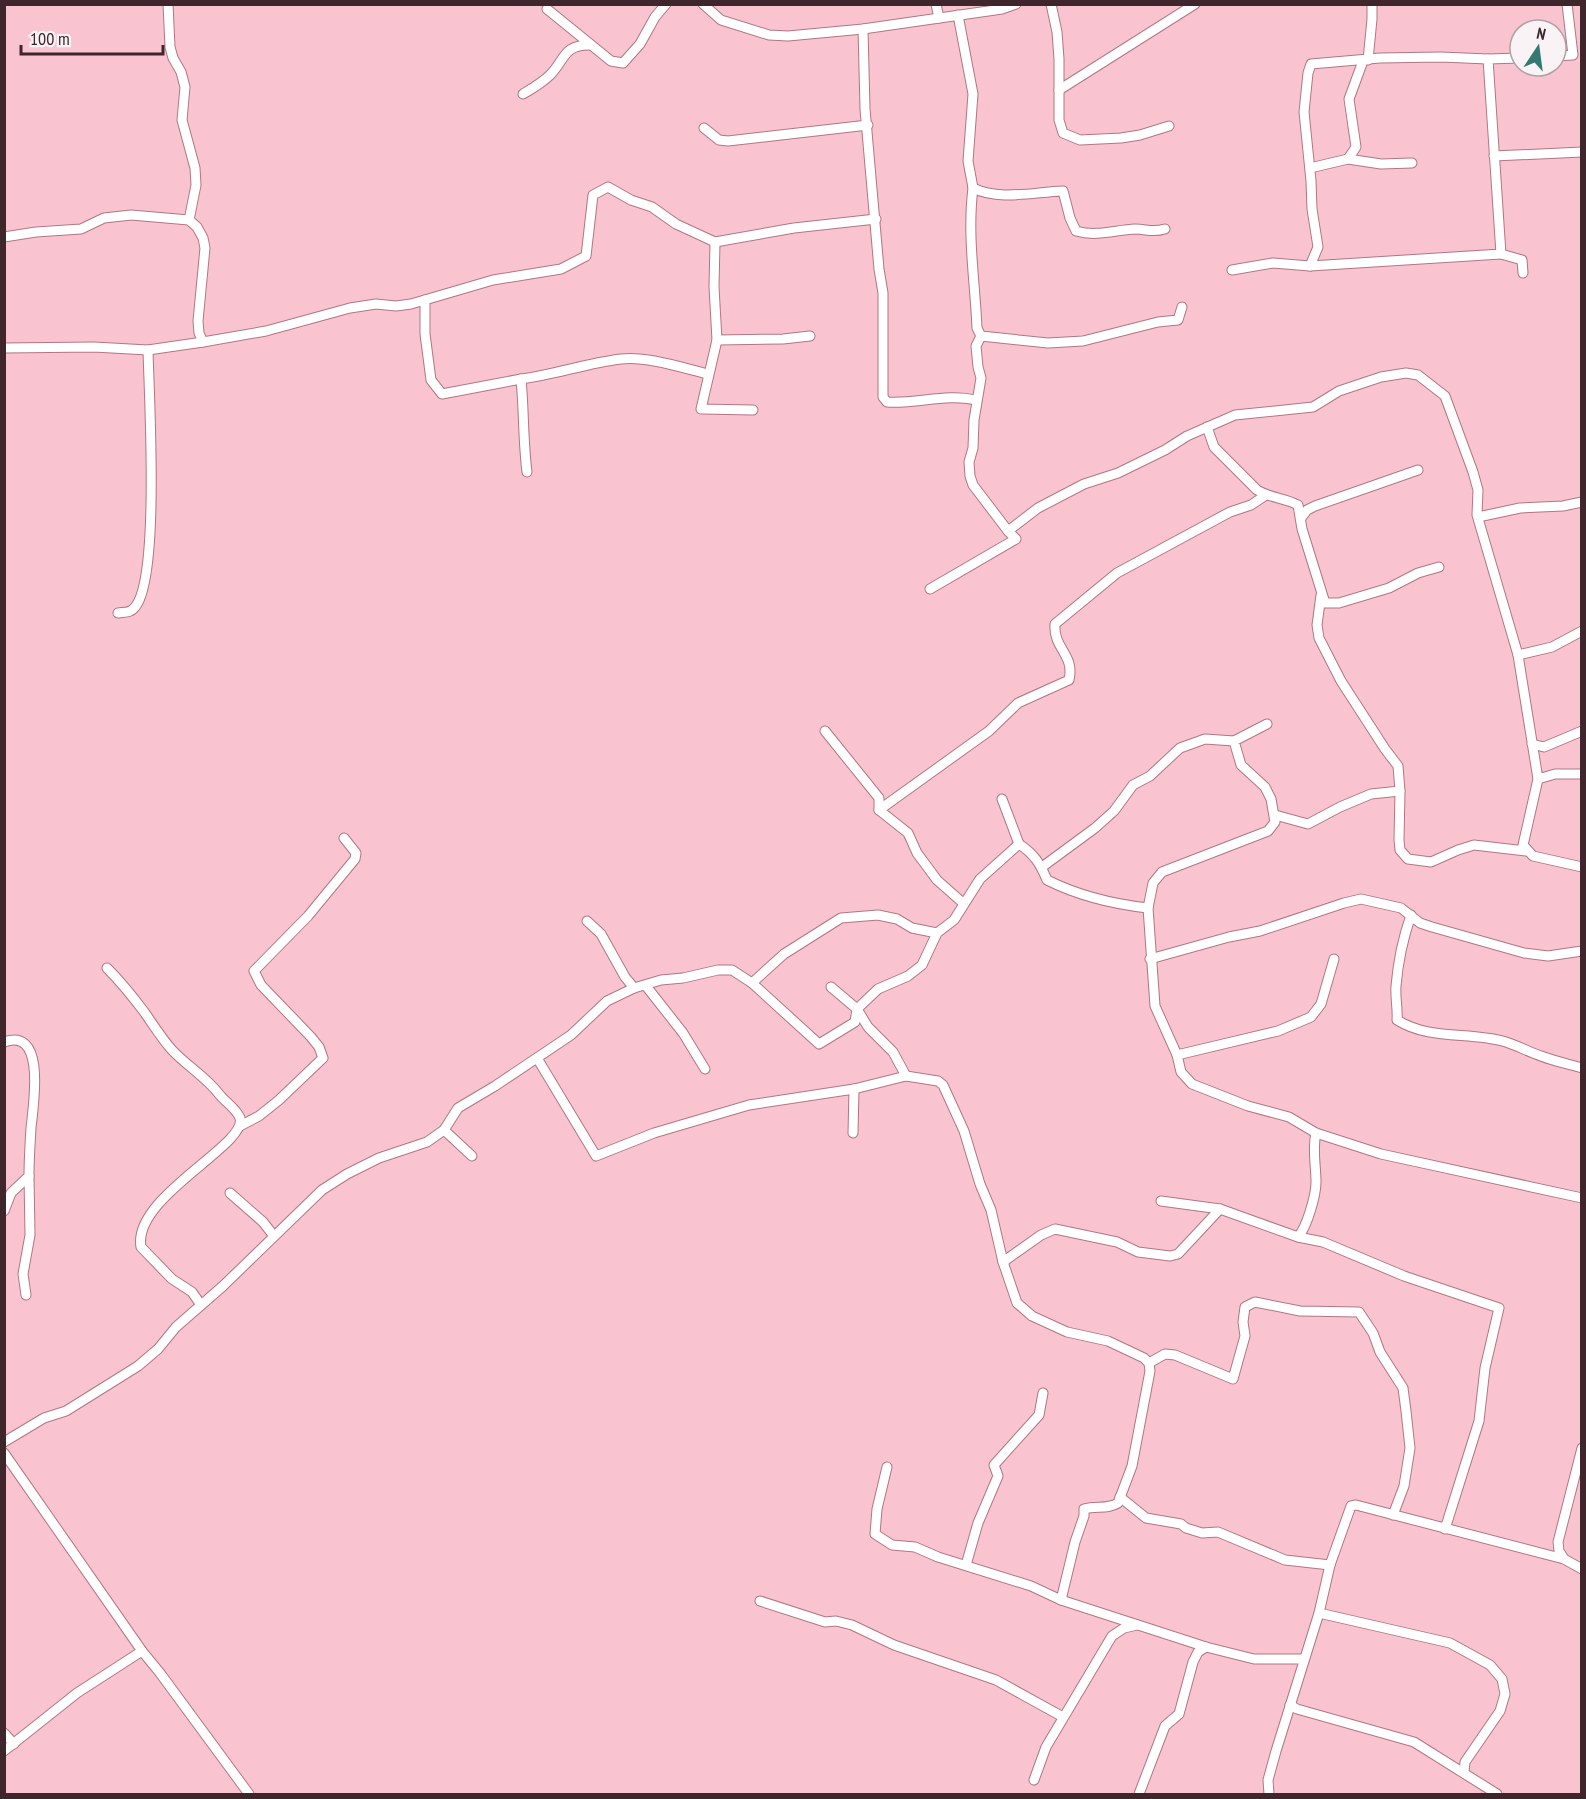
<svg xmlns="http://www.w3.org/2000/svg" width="1586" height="1799" viewBox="0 0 1586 1799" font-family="'PT Sans Narrow',sans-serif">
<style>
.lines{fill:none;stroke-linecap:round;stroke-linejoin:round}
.street-casing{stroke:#b17683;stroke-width:11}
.street{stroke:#fff;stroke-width:9}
</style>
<rect width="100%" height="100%" fill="#f9c4d0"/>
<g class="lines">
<defs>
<g id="street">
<polyline points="168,4 170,47 173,58 181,72 185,87 182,120 195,168 196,185 189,220"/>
<polyline points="703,4 721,20 769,35 788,36 863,29 1002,9 1016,4"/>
<polyline points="936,4 939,18"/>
<polyline points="1051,4 1057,32 1059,59 1059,120 1063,133 1080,140 1121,138 1140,135 1169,126"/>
<polyline points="547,9 611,61 623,63 640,44 655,17 666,4"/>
<path d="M958 15 973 94 968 161 973 188C999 201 1034 192 1063 191L1070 218 1076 231C1097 237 1115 230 1135 229 1147 229 1152 233 1165 229"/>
<path d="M863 29 865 109 879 269 883 293V397L887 402C917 404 947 393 976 400"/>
<polyline points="1556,56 1573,55 1567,4"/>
<polyline points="1368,60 1372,19 1372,4"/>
<polyline points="1059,90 1195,4"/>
<path d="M523 94C533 88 542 83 550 75 565 60 563 45 589 45"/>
<polyline points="704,128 719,140 728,141 868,125"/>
<polyline points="1494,156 1582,152"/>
<polyline points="1348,159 1356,147 1349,99 1363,61"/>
<polyline points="1310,168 1348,159 1381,164 1412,163"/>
<path d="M973 188C967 235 975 281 977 328L981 336 1048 343 1083 341 1158 322 1178 320 1182 307"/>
<polyline points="4,237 36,232 81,229 104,218 131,215 189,220 197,227 203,238 205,248 198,321 199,333 203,342"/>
<polyline points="715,242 714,287 717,340 701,409 753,410"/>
<polyline points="1501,254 1522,260 1523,273"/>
<polyline points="1310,266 1501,254 1488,59 1520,58"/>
<polyline points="1232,270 1273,263 1310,266 1318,247 1312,209 1311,181 1304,112 1308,73 1311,64 1380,58 1441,57 1488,59"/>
<path d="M425 300V334L431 380 442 394 521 379C524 410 523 441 527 472"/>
<polyline points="981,336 976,346 978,367 981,378 974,420 973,448 969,462 970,476 973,485 1008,531 1038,508 1084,484 1118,473 1165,450 1187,436 1235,415 1313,407 1339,391 1381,377 1406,373 1418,375 1445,396 1473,472 1478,490 1477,515 1518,655 1538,779 1523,845 1533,856 1582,867"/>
<polyline points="717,340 783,339 810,336"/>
<polyline points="4,348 94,347 148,350 203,342 266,331 350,308 376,304 396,306 411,304 493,280 561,269 586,256 593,195 608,187 631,200 652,207 676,224 715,242 794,228 876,219"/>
<path d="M521 379C554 375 587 363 621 359 647 356 683 368 708 374"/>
<path d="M1207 427 1214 447 1257 490C1270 498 1285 498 1298 505L1302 529 1325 603H1339L1389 588 1418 573 1439 567"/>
<polyline points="1478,517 1520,508 1563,506 1582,502"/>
<polyline points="1301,518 1307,510 1315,506 1418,470"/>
<polyline points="930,589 1016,539 1008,531"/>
<polyline points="1321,595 1317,625 1319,638 1341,681 1385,749 1398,766 1400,791 1399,840 1400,850 1408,859 1431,862 1458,850 1474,845 1526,851"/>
<path d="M118 613C125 612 131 613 135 607 160 578 149 396 148 350"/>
<polyline points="1518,655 1552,647 1582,631"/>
<polyline points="1267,724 1234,741 1241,765 1265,787 1271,799 1275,822 1268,831 1162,872 1153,883 1148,908 1155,1006 1177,1055 1181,1072 1192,1084 1248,1106 1289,1117 1316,1133 1381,1154 1582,1198"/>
<polyline points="825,731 879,798 879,810 908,833 917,853 937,880 963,903"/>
<polyline points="1532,744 1544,747 1582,731"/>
<polyline points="1538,779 1555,774 1582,774"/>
<polyline points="1002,799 1019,844"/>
<path d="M879 810 989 731 1018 703 1069 680C1075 654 1053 649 1055 624L1117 573 1230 512 1251 505 1266 495"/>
<polyline points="1275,815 1308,824 1340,807 1371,794 1400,791"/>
<polyline points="1042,867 1095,828 1114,811 1133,785 1150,776 1180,748 1205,739 1234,741"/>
<path d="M1411 915C1403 938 1398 962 1396 986 1395 997 1398 1009 1397 1020 1431 1041 1469 1031 1506 1042 1518 1046 1529 1052 1541 1056 1554 1061 1568 1064 1582 1068"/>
<polyline points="587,921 601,934 625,977 634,988"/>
<polyline points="1150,959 1229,937 1260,931 1344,903 1361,899 1401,908 1420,923 1432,927 1524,953 1548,956 1582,951"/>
<path d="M107 968C121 982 133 997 145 1013 154 1026 162 1039 172 1050 187 1066 206 1077 219 1094 225 1102 236 1108 240 1118 248 1145 132 1197 141 1247L172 1279 192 1292 201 1305"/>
<polyline points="752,983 784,954 841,918 878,915 897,919 912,928 937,933"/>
<polyline points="646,986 683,1033 705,1069"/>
<path d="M831 987 857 1009 878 989 908 976 922 965 937 933 954 920 980 879 1019 844C1034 854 1040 863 1047 880 1079 896 1112 904 1148 908"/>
<path d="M4 1042C47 1026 33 1107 31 1128 30 1144 29 1160 29 1176L11 1193 4 1211"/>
<polyline points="1177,1055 1278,1031 1311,1017 1321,1004 1334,959"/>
<path d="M906 1076 938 1081 943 1085 964 1131 980 1184 991 1210 1003 1262 1017 1303 1032 1316 1067 1332 1108 1341 1144 1358 1149 1363 1150 1371 1132 1466 1118 1503C1107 1510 1096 1505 1084 1509V1516L1075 1542 1061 1600"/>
<polyline points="240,1126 259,1116 279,1100 323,1058 319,1047 311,1037 261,985 254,971 308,916 355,859 356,853 344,838"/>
<polyline points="444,1130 472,1156"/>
<polyline points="853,1133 854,1089"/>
<polyline points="230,1193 263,1222 274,1236"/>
<polyline points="1161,1201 1220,1209 1298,1237 1323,1242 1404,1276 1499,1308 1485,1368 1479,1421 1445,1529"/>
<path d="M1298 1237C1307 1227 1316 1195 1316 1182 1316 1165 1312 1150 1316 1133"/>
<polyline points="1003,1262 1041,1235 1055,1229 1117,1242 1138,1252 1170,1256 1178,1254 1220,1209"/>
<polyline points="26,1295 23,1274 30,1235 29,1176"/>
<polyline points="1149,1363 1165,1354 1175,1355 1233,1379 1245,1336 1243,1322 1245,1307 1255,1302 1300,1311 1359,1312 1373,1333 1380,1352 1403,1388 1406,1411 1410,1448 1404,1486 1393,1515"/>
<polyline points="4,1442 44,1418 66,1411 138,1366 158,1349 176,1327 223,1286 322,1190 347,1174 379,1158 427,1142 444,1130 458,1108 495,1086 571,1035 607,1001 634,988 661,980 683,978 718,970 732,970 752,983 819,1044 855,1022 857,1009 868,1027 893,1052 906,1076 854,1089 749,1105 654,1133 596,1156 537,1058"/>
<polyline points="4,1453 142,1651 160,1673 249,1794"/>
<polyline points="887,1467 877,1509 875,1534 892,1545 915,1547 938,1557 1031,1586 1061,1600 1206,1647 1254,1659 1304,1659"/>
<polyline points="1120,1497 1146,1518 1181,1524 1186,1528 1202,1533 1218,1532 1285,1560 1330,1565"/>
<polyline points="1564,1559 1559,1551 1558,1542 1582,1448"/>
<polyline points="966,1565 978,1523 998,1476 994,1465 1039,1415 1043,1393"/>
<polyline points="760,1601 825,1622 836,1621 852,1625 894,1645 996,1680 1063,1717"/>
<polyline points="1319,1613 1450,1643 1490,1665 1502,1679 1505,1694 1500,1711 1465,1762 1464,1772"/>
<polyline points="1290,1705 1297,1709 1414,1742 1497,1794"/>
<polyline points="4,1733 14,1744"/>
<polyline points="4,1751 77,1693 142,1651"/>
<polyline points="1034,1780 1046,1747 1112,1636 1124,1628 1137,1625"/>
<polyline points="1139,1794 1165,1726 1179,1714 1193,1662 1198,1652 1206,1647"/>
<polyline points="1269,1794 1268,1780 1276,1751 1319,1613 1330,1565 1351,1506 1356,1505 1564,1559 1582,1569"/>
</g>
</defs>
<use href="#street" class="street-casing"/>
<use href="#street" class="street"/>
</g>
<rect width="1586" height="1799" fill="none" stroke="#3f262c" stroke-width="12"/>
<g transform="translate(1538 48) rotate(13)"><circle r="28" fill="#faf3f5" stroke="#afa1a5" stroke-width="1.5"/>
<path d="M0-4.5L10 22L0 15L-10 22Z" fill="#347a72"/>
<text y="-9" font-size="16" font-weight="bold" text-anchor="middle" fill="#3f262c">N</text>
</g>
<path d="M21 45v9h142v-9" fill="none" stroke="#3f262c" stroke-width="3"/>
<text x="30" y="45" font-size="18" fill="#3f262c" stroke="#faf3f5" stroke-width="4.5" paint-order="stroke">100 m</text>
</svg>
